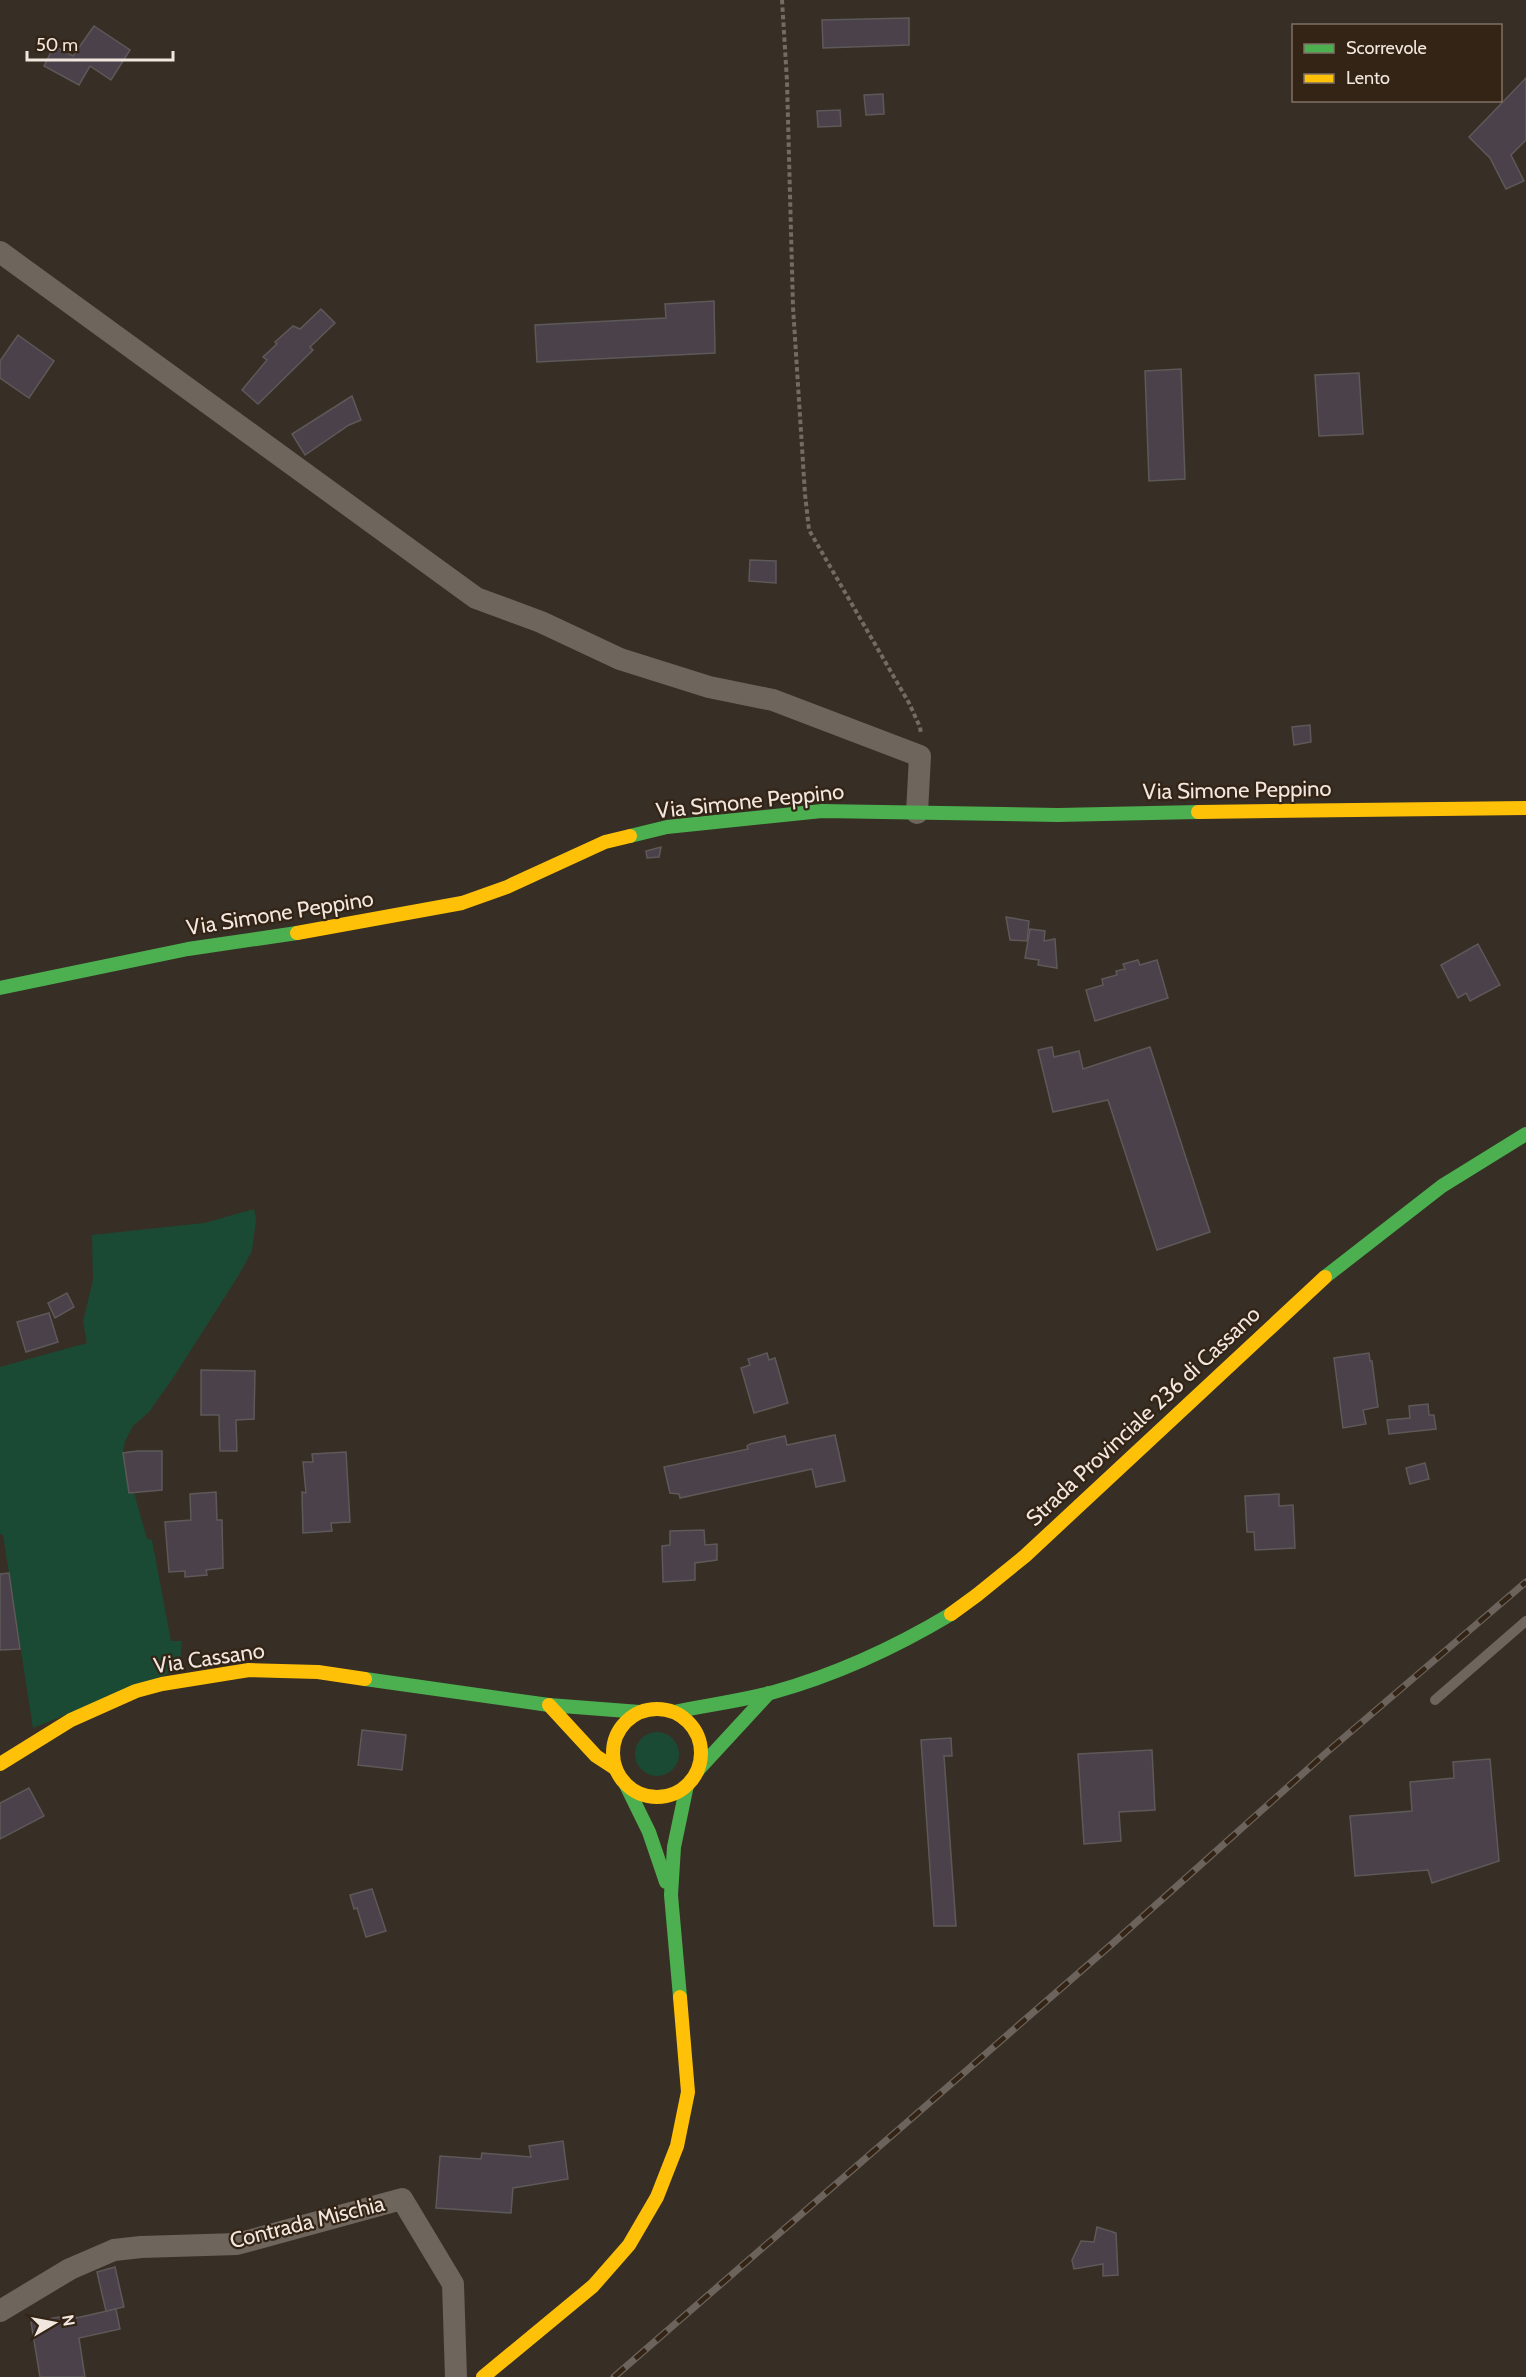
<svg xmlns="http://www.w3.org/2000/svg" width="1526" height="2377" viewBox="0 0 1526 2377" font-family="Cabin,sans-serif">
<style>
.green{fill:#1b4a34}
.building{fill:#4a414a;stroke:#5e5959;stroke-width:1.5}
.lines{fill:none;stroke-linecap:round;stroke-linejoin:round}
.path{stroke:#736b64;stroke-width:4;stroke-dasharray:4.5 3;stroke-linecap:butt}
.lane{stroke:#6e655c;stroke-width:10}
.street{stroke:#6e655c;stroke-width:22}
.fast{stroke:#4caf50;stroke-width:14}
.slow{stroke:#ffc107;stroke-width:14}
.rail-casing{stroke:#6c645c;stroke-width:7}
.rail{stroke:#332415;stroke-width:4.5;stroke-dasharray:14;stroke-linecap:butt}
.labels{text-anchor:middle;dominant-baseline:central;stroke-width:4.5;stroke-linejoin:round;paint-order:stroke}
.street-label{font-size:22px;fill:#f2e7de;stroke:#332415}
</style>
<rect width="100%" height="100%" fill="#372e25"/>
<g class="green">
<polygon points="254,1209 256,1220 252,1251 237,1278 173,1378 149,1412 133,1426 125,1441 123,1453 147,1539 152,1540 171,1641 182,1641 180,1662 170,1673 33,1728 3,1535 0,1534 0,1367 87,1343 83,1322 93,1280 92,1235 204,1223"/>
<circle cx="657" cy="1754" r="22"/>
</g>
<g class="building">
<polygon points="909,18 909,45 823,48 822,20"/>
<polygon points="94,26 130,50 111,80 90,66 79,85 44,66 54,46 73,56"/>
<polygon points="1526,78 1526,140 1511,155 1524,181 1506,189 1490,158 1469,137"/>
<polygon points="883,94 884,114 866,115 864,95"/>
<polygon points="840,110 841,126 818,127 817,111"/>
<polygon points="714,301 715,353 537,362 535,325 666,318 665,304"/>
<polygon points="321,309 335,323 310,347 313,350 258,404 242,390 267,360 263,357 277,344 275,342 293,326 300,329"/>
<polygon points="18,335 54,361 29,398 0,378 0,361"/>
<polygon points="1181,369 1185,479 1149,481 1145,371"/>
<polygon points="1359,373 1363,434 1319,436 1315,375"/>
<polygon points="352,396 361,420 349,425 305,455 292,434"/>
<polygon points="750,560 776,561 776,583 749,581"/>
<polygon points="1310,725 1311,742 1294,745 1292,727"/>
<polygon points="661,847 659,857 647,858 646,851"/>
<polygon points="1006,917 1029,921 1027,941 1010,940"/>
<polygon points="1030,929 1045,931 1044,941 1055,939 1057,968 1038,965 1039,960 1025,958"/>
<polygon points="1478,944 1500,985 1470,1001 1466,993 1458,998 1441,965"/>
<polygon points="1138,960 1140,965 1157,960 1168,998 1095,1021 1086,990 1103,985 1102,979 1117,975 1116,971 1125,969 1123,964"/>
<polygon points="1052,1047 1054,1057 1079,1051 1083,1069 1150,1047 1210,1232 1157,1250 1108,1100 1053,1112 1038,1050"/>
<polygon points="67,1293 74,1307 55,1318 48,1303"/>
<polygon points="49,1313 58,1342 26,1352 17,1322"/>
<polygon points="767,1353 769,1360 775,1358 788,1403 754,1413 741,1368 750,1365 748,1359"/>
<polygon points="1369,1353 1370,1361 1372,1361 1378,1407 1363,1410 1366,1424 1343,1428 1334,1358"/>
<polygon points="201,1370 255,1371 254,1419 236,1420 237,1451 220,1451 219,1415 201,1415"/>
<polygon points="1428,1404 1429,1415 1434,1415 1436,1429 1389,1434 1387,1420 1410,1418 1409,1406"/>
<polygon points="835,1435 845,1481 816,1487 812,1469 680,1498 679,1494 670,1493 664,1467 748,1449 747,1446 750,1444 785,1436 787,1445"/>
<polygon points="137,1451 162,1451 162,1490 129,1493 123,1453"/>
<polygon points="346,1452 350,1522 331,1523 332,1531 303,1533 302,1492 306,1493 303,1462 313,1462 312,1454"/>
<polygon points="1425,1463 1429,1479 1410,1484 1406,1468"/>
<polygon points="216,1492 217,1520 222,1520 223,1568 206,1570 207,1575 185,1577 185,1571 169,1572 165,1522 191,1520 190,1494"/>
<polygon points="1279,1494 1279,1506 1293,1505 1295,1548 1255,1550 1254,1532 1247,1532 1245,1496"/>
<polygon points="704,1530 705,1545 717,1544 717,1560 695,1563 695,1580 663,1582 662,1546 670,1545 670,1531"/>
<polygon points="9,1573 20,1649 0,1650 0,1574"/>
<polygon points="362,1730 406,1735 402,1770 358,1765"/>
<polygon points="951,1738 952,1756 944,1756 956,1926 934,1926 921,1740"/>
<polygon points="1152,1750 1155,1810 1119,1812 1121,1841 1084,1844 1078,1754"/>
<polygon points="1490,1759 1499,1861 1432,1883 1428,1870 1355,1876 1350,1816 1412,1811 1410,1782 1454,1778 1453,1762"/>
<polygon points="29,1788 44,1816 0,1839 0,1803"/>
<polygon points="372,1889 386,1931 366,1937 357,1908 354,1909 350,1895"/>
<polygon points="563,2141 568,2179 513,2188 511,2213 436,2208 440,2156 481,2159 482,2153 531,2157 529,2146"/>
<polygon points="1097,2227 1116,2233 1118,2275 1103,2276 1103,2264 1074,2269 1072,2260 1081,2241 1094,2242"/>
<polygon points="115,2267 124,2307 106,2311 97,2272"/>
<polygon points="116,2309 120,2329 79,2338 85,2377 40,2377 31,2322 75,2314 76,2318"/>
</g>
<g class="lines">
<polyline class="path" points="782,0 787,81 793,307 805,494 809,530 909,703 920,727 921,734"/>
<polyline class="lane" points="1435,1700 1526,1621"/>
<g class="street">
<polyline points="0,252 476,598 541,622 620,659 709,687 773,700 920,756 917,813"/>
<polyline points="0,2311 70,2269 114,2250 141,2247 237,2244 402,2199 453,2284 456,2377"/>
</g>
<g class="fast">
<polyline points="630,836 667,827 822,811 1058,815 1198,812"/>
<polyline points="0,988 188,949 297,933"/>
<polyline points="1325,1277 1442,1186 1526,1134"/>
<polyline points="365,1679 549,1705 640,1712"/>
<path d="M674 1712C707 1705 741 1701 774 1692 835 1675 896 1647 951 1614"/>
<polyline points="698,1770 769,1693"/>
<polyline points="625,1783 649,1832 666,1882"/>
<polyline points="680,1997 671,1895 674,1847 687,1785"/>
</g>
<g class="slow">
<polyline points="1198,812 1526,808"/>
<polyline points="297,933 462,903 507,887 605,842 630,836"/>
<polyline points="951,1614 977,1595 1025,1556 1325,1277"/>
<polyline points="549,1705 596,1756 616,1769"/>
<circle cx="657" cy="1753" r="44"/>
<polyline points="0,1764 71,1720 136,1691 162,1684 249,1670 318,1672 365,1679"/>
<polyline points="483,2377 593,2286 629,2245 657,2197 677,2146 688,2092 680,1997"/>
</g>
<defs>
<polyline id="rail" points="614,2377 1112,1944 1327,1752 1526,1582"/>
</defs>
<use href="#rail" class="rail-casing"/>
<use href="#rail" class="rail"/>
</g>
<g class="labels">
<g class="street-label">
<text transform="translate(1237 790) rotate(-1)">Via Simone Peppino</text>
<text transform="translate(750 801) rotate(-6)">Via Simone Peppino</text>
<text transform="translate(280 913) rotate(-9)">Via Simone Peppino</text>
<text transform="translate(1143 1416) rotate(-43)">Strada Provinciale 236 di Cassano</text>
<text transform="translate(209 1658) rotate(-8)">Via Cassano</text>
<text transform="translate(307 2222) rotate(-14)">Contrada Mischia</text>
</g>
</g>
<rect x="1292" y="24" width="210" height="78" fill="#332415" stroke="#7f7265" stroke-width="1.5"/>
<rect x="1304" y="44" width="30" height="9" fill="#4caf50" stroke="#7f7265" stroke-width="1.5"/>
<text x="1346" y="54" font-size="18" fill="#f2e7de">Scorrevole</text>
<rect x="1304" y="74" width="30" height="9" fill="#ffc107" stroke="#7f7265" stroke-width="1.5"/>
<text x="1346" y="84" font-size="18" fill="#f2e7de">Lento</text>
<g transform="translate(54 2323) rotate(80)" stroke="#332415" stroke-width="4.5" paint-order="stroke">
<path d="M0-4.5L10 22L0 15L-10 22Z" fill="#f2e7de"/>
<text y="-9" font-size="16" font-weight="bold" text-anchor="middle" fill="#f2e7de">N</text>
</g>
<path d="M27 51v9h146v-9" fill="none" stroke="#f2e7de" stroke-width="3"/>
<text x="36" y="51" font-size="18" fill="#f2e7de" stroke="#332415" stroke-width="4.5" paint-order="stroke">50 m</text>
</svg>
